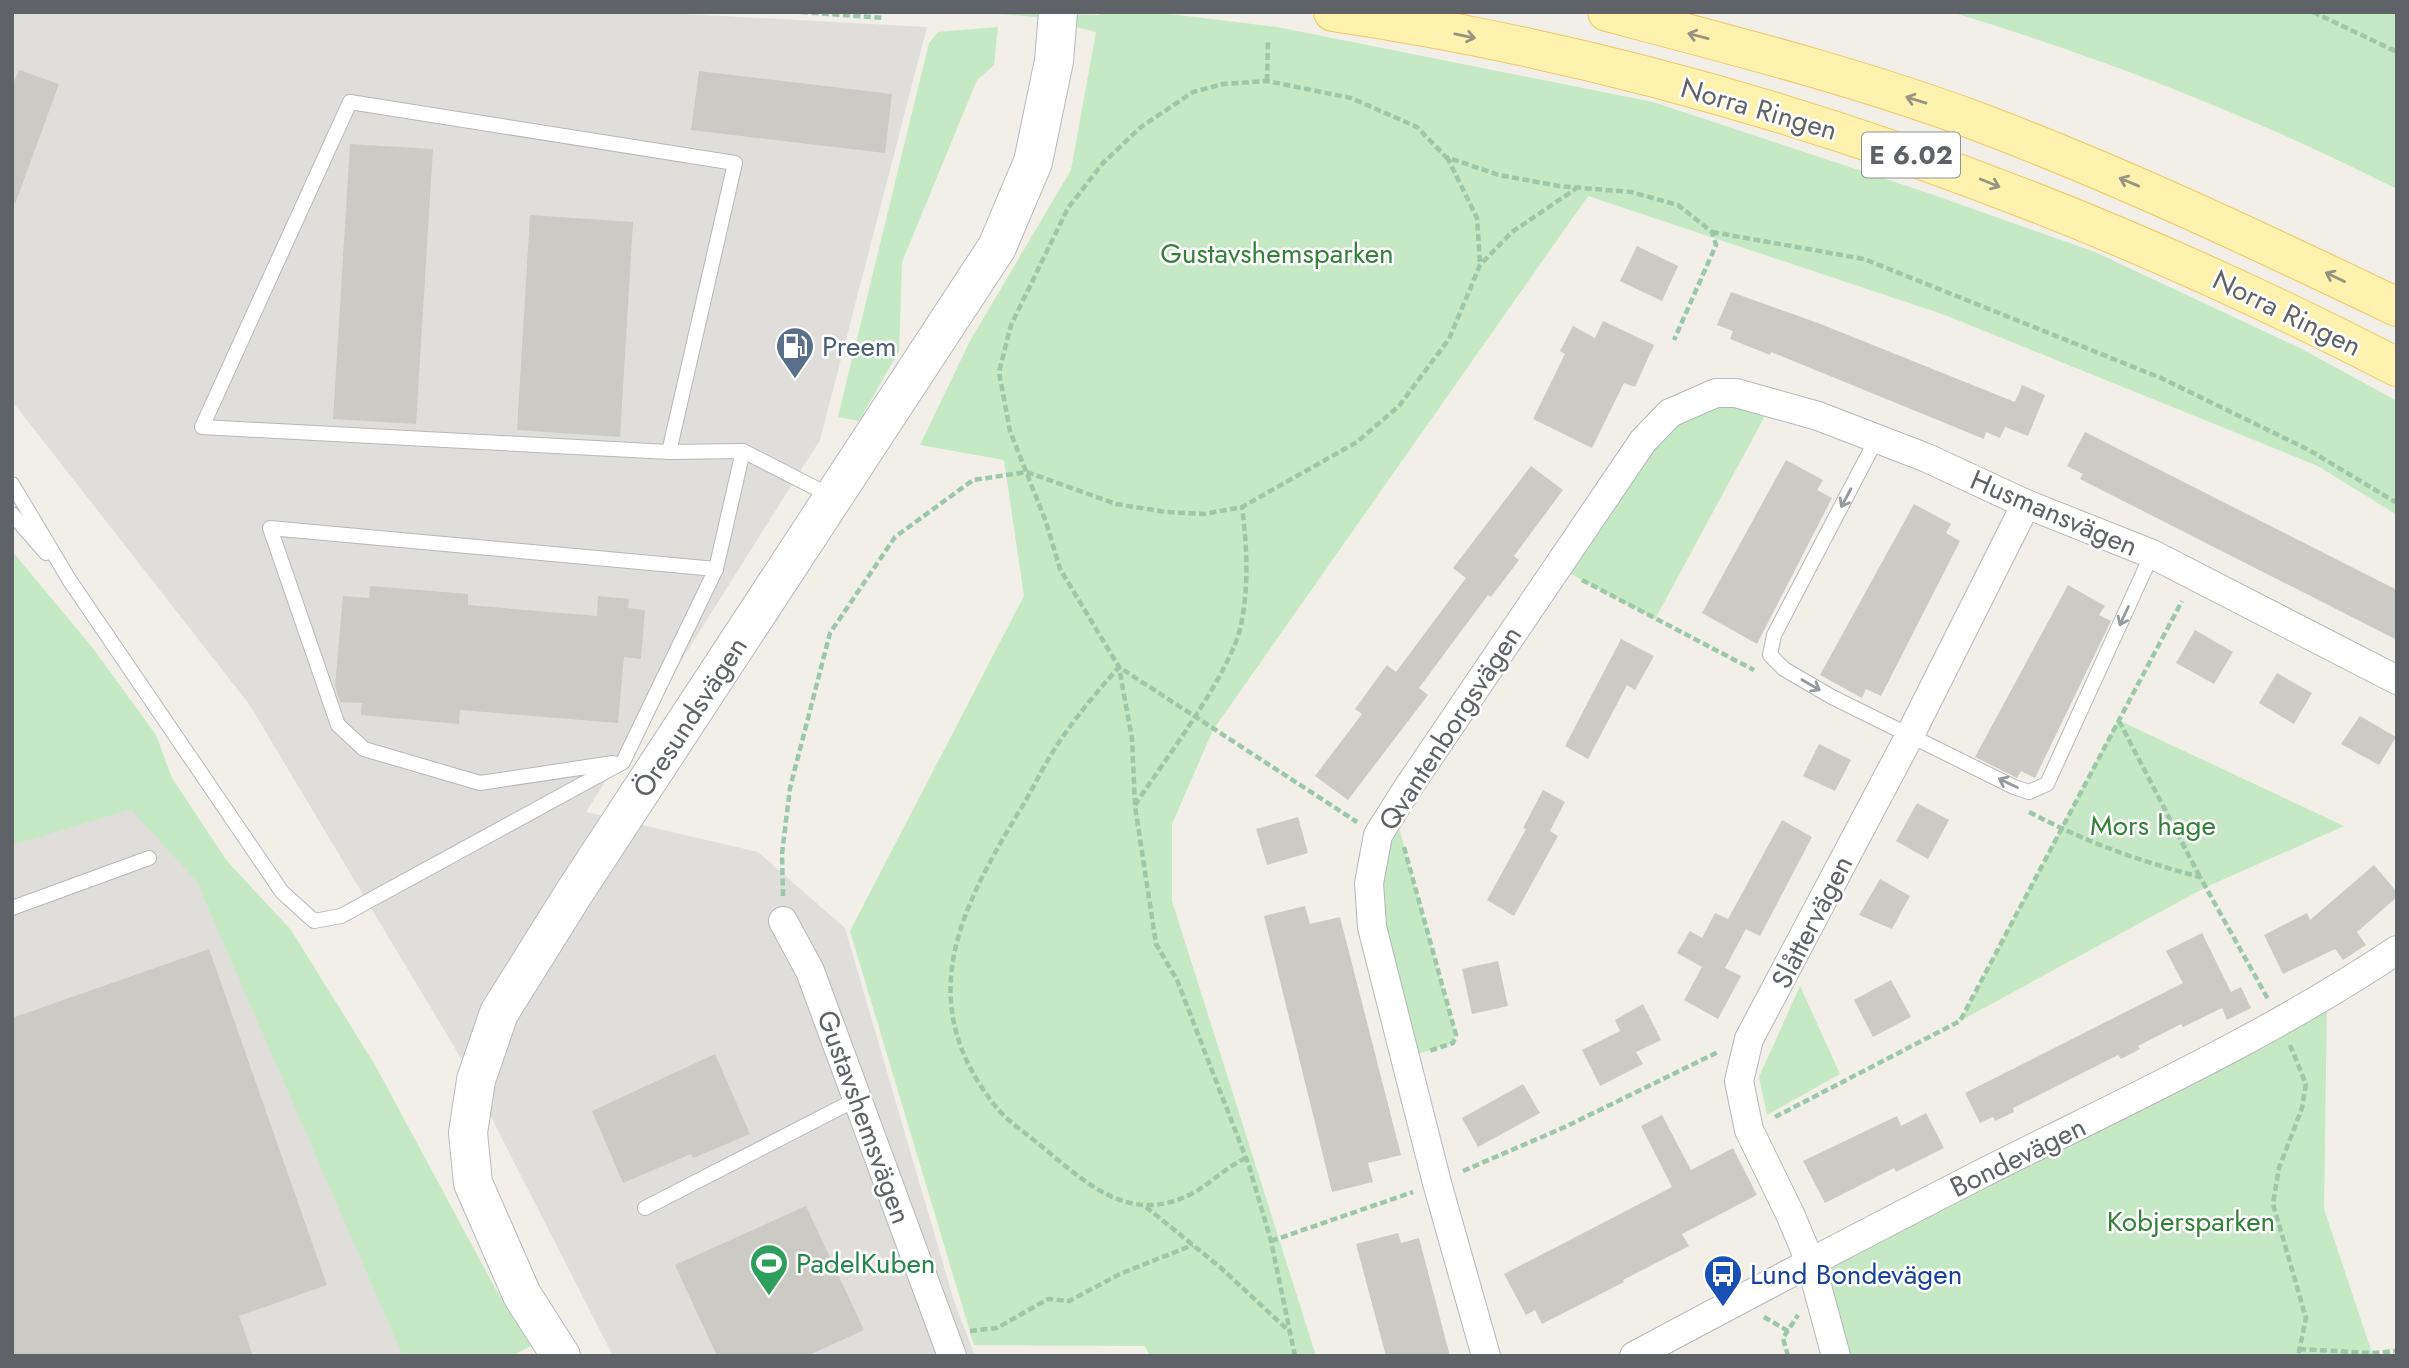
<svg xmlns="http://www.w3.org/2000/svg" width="2409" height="1368" viewBox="0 0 2409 1368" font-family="Jost,sans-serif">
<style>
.industrial{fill:#e0deda}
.green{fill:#c5e8c5}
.building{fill:#cccac5}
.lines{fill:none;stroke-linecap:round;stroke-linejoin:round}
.lane-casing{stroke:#b5b8bc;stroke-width:16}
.street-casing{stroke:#b5b8bc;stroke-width:30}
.secondary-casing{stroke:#b6babf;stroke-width:40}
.primary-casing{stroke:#f2c960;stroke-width:40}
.path{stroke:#9cc7a9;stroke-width:4.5;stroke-dasharray:7 3.5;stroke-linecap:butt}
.lane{stroke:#fff;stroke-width:14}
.street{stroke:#fff;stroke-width:28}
.secondary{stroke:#fff;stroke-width:38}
.primary{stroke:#fff2af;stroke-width:38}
.oneway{stroke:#979581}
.oneway2{stroke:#979a9d}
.labels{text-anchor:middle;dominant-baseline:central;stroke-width:5;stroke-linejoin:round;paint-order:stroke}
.shield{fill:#fff;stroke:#8f9295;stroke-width:2}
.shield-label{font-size:26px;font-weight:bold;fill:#5f6368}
.street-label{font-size:28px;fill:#5f6368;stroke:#fff}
.park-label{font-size:28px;fill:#348238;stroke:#fff}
.service-label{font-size:28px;fill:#4e5e75;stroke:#fff;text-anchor:start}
.leisure-label{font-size:28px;fill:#27864d;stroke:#fff;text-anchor:start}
.transit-label{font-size:28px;fill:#164399;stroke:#fff;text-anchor:start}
</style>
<rect width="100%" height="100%" fill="#f1efe8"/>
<g class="industrial">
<polygon points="12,12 649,12 927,27 820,440 586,812 758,852 845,928 954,1301 975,1356 613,1356 462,1060 249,704 12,401"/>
<polygon points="107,759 215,877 512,1356 12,1356 12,792"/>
</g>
<g class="green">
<polygon points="979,12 1099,15 1100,12 1154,12 1277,27 1653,102 1928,193 2095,252 2300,348 2397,401 2397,515 2318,466 1945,315 1588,196 1213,730 1172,824 1172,901 1316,1356 1150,1356 1145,1346 974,1345 850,931 1024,596 1004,460 920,445 970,341 1071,170 1096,32 1036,17"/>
<path d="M1951 12H2397V189C2255 117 2104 58 1951 12Z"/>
<polygon points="998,27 994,65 977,80 902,262 899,351 859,421 838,417 929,43 938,32"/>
<polygon points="1772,403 1655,619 1558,567 1682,406"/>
<polygon points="12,551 92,647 156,735 172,778 227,861 291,930 375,1065 495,1288 531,1346 511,1356 403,1356 197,882 131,809 12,845"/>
<polygon points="2118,720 2344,826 2206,887 1960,1021"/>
<polygon points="1394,810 1456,1035 1453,1043 1405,1058 1372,927"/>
<polygon points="1800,986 1840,1074 1767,1115 1759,1077"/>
<polygon points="2327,997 2324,1209 2372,1353 2369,1356 1836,1356 1811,1264"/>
</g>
<g class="building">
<polygon points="19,70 59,84 15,204 12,203 12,87"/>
<polygon points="699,71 892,94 885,153 691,130"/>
<polygon points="350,144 433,149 416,424 333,419"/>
<polygon points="530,215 633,222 620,437 517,430"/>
<polygon points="1637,246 1678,266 1662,301 1620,281"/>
<polygon points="1731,292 1818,323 2015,402 2022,385 2045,395 2028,436 2005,427 2000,438 1986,432 1984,439 1771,352 1770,355 1730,339 1733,331 1717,325"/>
<polygon points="1603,321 1654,345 1635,387 1624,383 1592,448 1533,419 1565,354 1560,351 1573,326 1595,338"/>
<polygon points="2085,432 2397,590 2397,640 2080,479 2083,474 2067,466"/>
<polygon points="1786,460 1823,480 1817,490 1832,498 1757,644 1702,613"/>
<polygon points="1531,466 1563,490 1514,556 1519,560 1491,597 1488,595 1419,688 1428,695 1348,800 1315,776 1362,714 1355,709 1387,665 1396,672 1466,578 1453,568"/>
<polygon points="1914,504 1951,524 1946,533 1960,541 1881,696 1866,689 1862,698 1820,675"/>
<polygon points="2068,585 2105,606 2099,615 2111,621 2035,778 2021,771 2017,778 1975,757"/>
<polygon points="370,586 468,594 468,605 597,616 598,596 629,599 628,608 645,610 641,659 624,657 618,723 460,710 459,724 361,715 362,703 340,702 335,686 343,596 369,598"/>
<polygon points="2195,630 2233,652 2214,684 2176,663"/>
<polygon points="1621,639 1654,656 1635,690 1627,685 1588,759 1565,746"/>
<polygon points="2277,673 2312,693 2294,724 2259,703"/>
<polygon points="2360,716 2396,737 2379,765 2341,744"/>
<polygon points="1819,744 1851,760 1835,791 1803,776"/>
<polygon points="1543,790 1565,802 1550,831 1558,836 1514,916 1487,900 1526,829 1523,828"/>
<polygon points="1917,803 1949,820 1928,859 1896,841"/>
<polygon points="1298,817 1308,853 1267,865 1256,829"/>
<polygon points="1782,820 1812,837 1760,936 1746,929 1725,968 1741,976 1718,1019 1684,1000 1702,967 1677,953 1690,931 1702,938 1715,913 1728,919"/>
<polygon points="2374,865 2397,892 2397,897 2357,932 2366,945 2343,960 2335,949 2283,974 2264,935 2307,913 2310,920"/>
<polygon points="1880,879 1910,896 1892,929 1859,915"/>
<polygon points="1305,906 1310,924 1340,917 1401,1155 1368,1163 1373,1182 1332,1192 1264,916"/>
<polygon points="2202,933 2231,992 2241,987 2251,1008 2227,1020 2222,1008 2183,1027 2181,1024 2138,1046 2140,1049 2121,1059 2118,1055 2013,1108 2014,1112 1995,1121 1993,1117 1980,1123 1965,1093 2183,983 2166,951"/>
<polygon points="209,949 327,1285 239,1316 253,1356 12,1356 12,1018"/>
<polygon points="1498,961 1508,1006 1472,1014 1462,969"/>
<polygon points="1891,980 1911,1017 1873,1037 1854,1000"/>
<polygon points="1643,1004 1661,1040 1636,1052 1643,1064 1600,1086 1582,1050 1620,1031 1615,1020"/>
<polygon points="715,1054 750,1134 693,1158 691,1154 623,1183 592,1111"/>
<polygon points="1523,1084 1540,1113 1478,1147 1462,1118"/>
<polygon points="1926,1113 1944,1148 1896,1172 1894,1168 1825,1203 1803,1161 1897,1116 1901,1126"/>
<polygon points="1662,1115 1691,1170 1733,1148 1757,1195 1682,1234 1689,1246 1623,1280 1624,1282 1542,1324 1535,1310 1526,1315 1504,1274 1672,1187 1641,1126"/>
<polygon points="806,1206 864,1330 807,1356 717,1356 675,1265"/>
<polygon points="1398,1233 1401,1243 1419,1238 1450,1356 1386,1356 1356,1244"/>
</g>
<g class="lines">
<defs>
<g id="lane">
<polyline points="1877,438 1774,635 1770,655 1784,669 1832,697 2014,787 2029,792 2047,784 2152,554"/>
<polyline points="669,452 735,163 350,102 202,427 669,452 743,451"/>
<polyline points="12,484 70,581 282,892 314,921 341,916 623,762 716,569 743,451 833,497"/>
<polyline points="12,514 46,553"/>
<polyline points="613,763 480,783 364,749 338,725 270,528 716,569"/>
<polyline points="12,908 149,858"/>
<polyline points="645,1208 857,1099"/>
</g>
<g id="street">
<polyline points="783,921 810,971 952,1356"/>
<polyline points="1486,1356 1437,1183 1372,927 1369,883 1378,835 1407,789 1643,441 1670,413 1716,393 1736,393 1818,416 1927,458 2026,504 2152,554 2397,680"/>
<path d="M1634 1356C1748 1295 1862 1235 1977 1176 2119 1104 2264 1039 2397 950"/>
<polyline points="1836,1356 1811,1264 1790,1214 1749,1130 1739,1081 1749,1039 1909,737 2026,504"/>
</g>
<polyline id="secondary" points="561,1356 522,1295 473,1183 468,1133 476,1080 499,1013 574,893 997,247 1033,162 1054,61 1058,12"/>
<g id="primary">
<path d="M1333 12C1706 67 2063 195 2397 367"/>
<path d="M1607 12C1732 45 1858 77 1979 122 2122 176 2259 241 2397 307"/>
</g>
</defs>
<use href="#lane" class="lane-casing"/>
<use href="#street" class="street-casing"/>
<use href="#secondary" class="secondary-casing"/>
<use href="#primary" class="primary-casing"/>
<g class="path">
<polyline points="801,12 884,18"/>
<polyline points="2313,12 2397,52"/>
<polyline points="1267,81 1268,42"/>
<polyline points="1447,157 1477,218 1480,264"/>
<polyline points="1712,232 1864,259 2161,378 2309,450 2397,503"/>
<polyline points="1582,580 1754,670"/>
<polyline points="2119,721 2200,877"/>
<path d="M1135 805C1164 761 1231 673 1241 625 1249 586 1247 546 1242 507"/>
<path d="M2029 812C2088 843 2136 860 2200 877L2268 999"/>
<polyline points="1404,847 1456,1035 1453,1043 1429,1051"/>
<polyline points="783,896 782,854 790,788 830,633 895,537 973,480 1027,472 1116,504 1166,512 1204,514 1242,507 1357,442 1399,406 1449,339 1480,265 1512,232 1577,188"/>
<polyline points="2290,1045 2306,1084 2302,1108 2279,1168 2273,1204 2306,1318 2298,1356"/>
<polyline points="1775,1117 1960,1021 2182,601"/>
<path d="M1246 1158C1224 1168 1210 1185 1189 1195 1128 1225 1085 1182 1040 1145 1026 1133 1007 1121 996 1107 912 1002 959 911 1020 810 1032 791 1041 770 1054 750 1073 720 1095 694 1119 667L1357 822"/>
<polyline points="1463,1171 1565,1127 1718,1052"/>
<polyline points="1146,1207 1220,1267 1291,1333"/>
<polyline points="1271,1241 1413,1192"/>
<polyline points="1764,1317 1788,1331"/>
<polyline points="970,1331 997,1328 1048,1299 1069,1301 1122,1273 1193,1245"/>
<polyline points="2299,1349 2372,1353 2397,1351"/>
<polyline points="1295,1356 1271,1241 1249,1166 1177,980 1156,944 1135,806 1132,739 1119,667 1060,569 1046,522 1010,431 999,372 1011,325 1068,208 1103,163 1141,127 1193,92 1223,84 1267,81 1351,98 1417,127 1446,157 1499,175 1559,186 1631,192 1678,205 1712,232 1716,245 1674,340"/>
<polyline points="1788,1356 1783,1338 1798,1315"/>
</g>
<use href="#lane" class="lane"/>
<use href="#street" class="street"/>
<use href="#secondary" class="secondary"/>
<use href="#primary" class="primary"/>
</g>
<defs><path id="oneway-shaft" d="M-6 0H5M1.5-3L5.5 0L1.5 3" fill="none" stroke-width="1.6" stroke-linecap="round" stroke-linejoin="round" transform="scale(1.75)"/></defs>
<g class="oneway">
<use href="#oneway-shaft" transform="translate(1465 36) rotate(12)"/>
<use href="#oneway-shaft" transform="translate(1698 36) rotate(-165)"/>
<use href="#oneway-shaft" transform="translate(1916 100) rotate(-163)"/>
<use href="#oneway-shaft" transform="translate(2129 182) rotate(-157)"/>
<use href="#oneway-shaft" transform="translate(1990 183) rotate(22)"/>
<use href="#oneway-shaft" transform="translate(2335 277) rotate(-154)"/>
</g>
<g class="oneway2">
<use href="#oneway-shaft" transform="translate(1846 498) rotate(118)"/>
<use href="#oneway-shaft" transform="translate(2124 616) rotate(115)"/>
<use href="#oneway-shaft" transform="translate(1811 685) rotate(30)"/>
<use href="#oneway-shaft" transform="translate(2008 783) rotate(-154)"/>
</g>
<defs>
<symbol id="fuel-pin" viewBox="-11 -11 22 30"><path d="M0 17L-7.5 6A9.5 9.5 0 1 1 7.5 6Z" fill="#5c6f8a" stroke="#fff"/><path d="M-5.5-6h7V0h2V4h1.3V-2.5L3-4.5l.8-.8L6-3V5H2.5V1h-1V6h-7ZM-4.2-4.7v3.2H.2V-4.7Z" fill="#fff"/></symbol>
<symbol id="stadium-pin" viewBox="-11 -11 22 30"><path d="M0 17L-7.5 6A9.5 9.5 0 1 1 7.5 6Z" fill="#2e9e5b" stroke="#fff"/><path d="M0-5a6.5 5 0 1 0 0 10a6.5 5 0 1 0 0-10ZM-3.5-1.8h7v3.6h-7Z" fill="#fff"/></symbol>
<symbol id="bus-pin" viewBox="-11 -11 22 30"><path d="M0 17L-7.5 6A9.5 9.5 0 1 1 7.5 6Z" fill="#1a4fb4" stroke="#fff"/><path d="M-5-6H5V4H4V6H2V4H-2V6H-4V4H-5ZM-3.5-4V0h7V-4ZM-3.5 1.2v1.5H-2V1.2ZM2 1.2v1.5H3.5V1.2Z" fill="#fff"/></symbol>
</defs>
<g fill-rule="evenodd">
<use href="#fuel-pin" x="773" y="324" width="44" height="60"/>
<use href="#stadium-pin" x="747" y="1241" width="44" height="60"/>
<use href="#bus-pin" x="1701" y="1252" width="44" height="60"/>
</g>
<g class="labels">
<rect class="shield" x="1862" y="132.5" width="98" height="45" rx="5"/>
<g class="shield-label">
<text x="1911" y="155">E 6.02</text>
</g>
<g class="street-label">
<text transform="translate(1759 109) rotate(16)">Norra Ringen</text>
<text transform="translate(2287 313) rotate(26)">Norra Ringen</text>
<text transform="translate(2054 513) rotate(23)">Husmansvägen</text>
<text transform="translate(690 717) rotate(-57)">Öresundsvägen</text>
<text transform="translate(1450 728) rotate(-57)">Qvantenborgsvägen</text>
<text transform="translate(1812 922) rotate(-63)">Slåttervägen</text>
<text transform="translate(864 1117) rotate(70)">Gustavshemsvägen</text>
<text transform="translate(2018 1157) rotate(-26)">Bondevägen</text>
</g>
<g class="park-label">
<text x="1277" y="253">Gustavshemsparken</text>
<text x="2153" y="825">Mors hage</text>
<text x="2191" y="1221">Kobjersparken</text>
</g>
<g class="service-label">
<text x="822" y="346">Preem</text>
</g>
<g class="leisure-label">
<text x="796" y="1263">PadelKuben</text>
</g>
<g class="transit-label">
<text x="1750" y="1274">Lund Bondevägen</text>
</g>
</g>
<rect width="2409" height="1368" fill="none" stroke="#5f6368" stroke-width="28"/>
</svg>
